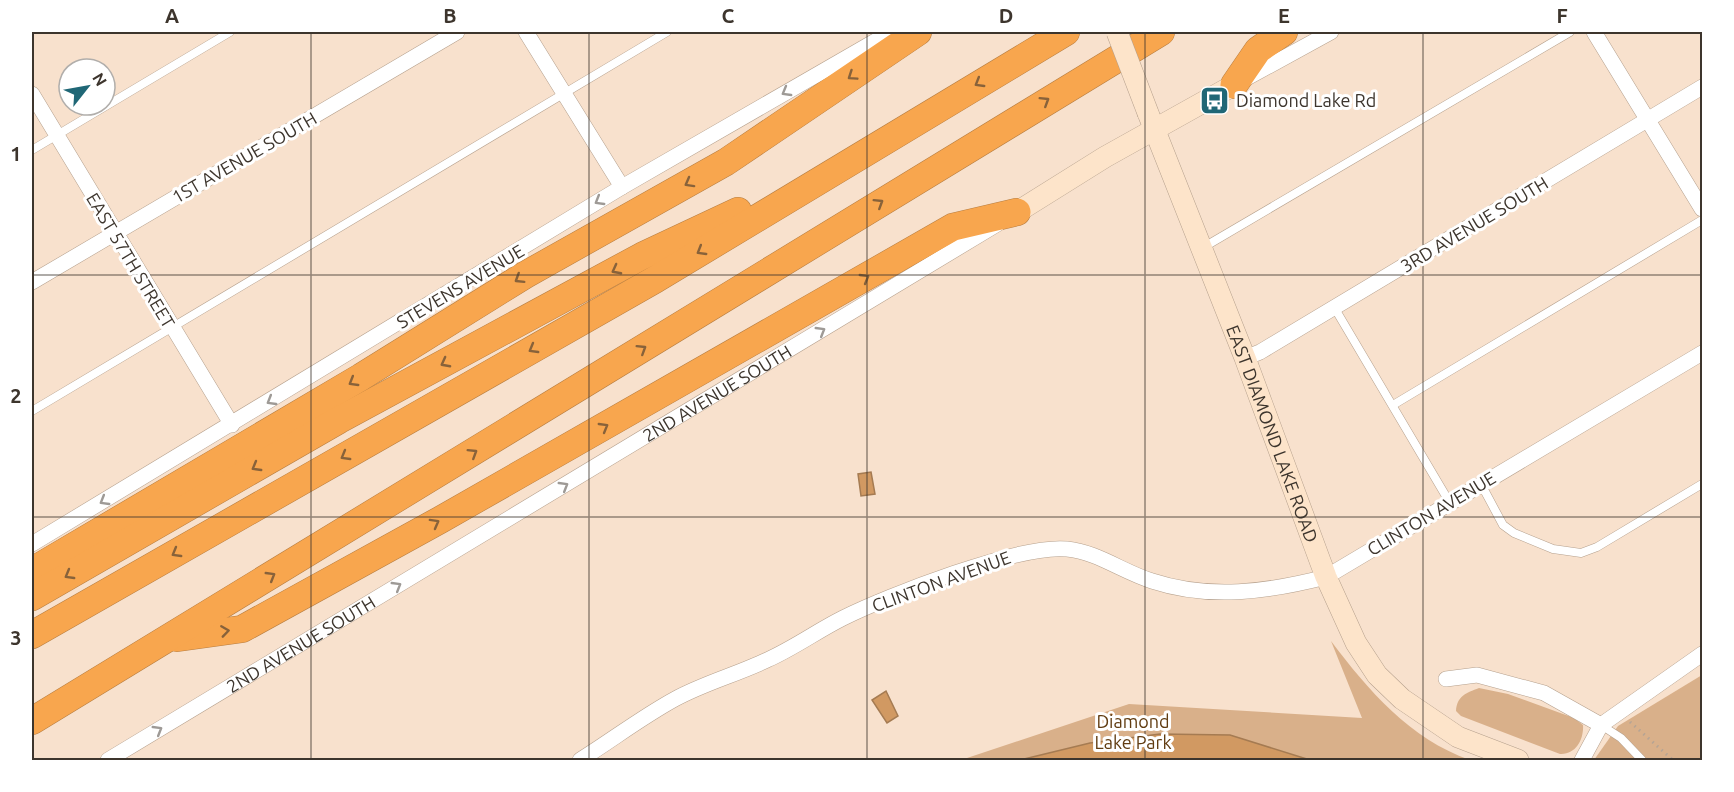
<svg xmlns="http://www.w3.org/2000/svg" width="1734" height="792" viewBox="0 0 1734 792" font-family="Ubuntu,sans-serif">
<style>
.green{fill:#d9b08a}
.water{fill:#d19962;stroke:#a57b52;stroke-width:1.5}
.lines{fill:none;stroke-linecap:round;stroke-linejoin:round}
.lane-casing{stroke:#b5a08d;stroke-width:9}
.street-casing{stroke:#b5a08d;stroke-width:16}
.secondary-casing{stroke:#b5a08d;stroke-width:22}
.highway-casing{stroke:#b77e42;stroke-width:28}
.path{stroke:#b6a494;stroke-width:3;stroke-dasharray:1.5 4.5;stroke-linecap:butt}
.lane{stroke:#fff;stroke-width:8}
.street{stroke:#fff;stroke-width:15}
.secondary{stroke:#fde4ca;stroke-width:21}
.highway{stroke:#f8a64e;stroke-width:27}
.secondary-bridge-casing{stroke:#b5a08d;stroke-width:22;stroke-linecap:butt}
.secondary-bridge{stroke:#fde4ca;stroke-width:21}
.oneway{stroke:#88623a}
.oneway2{stroke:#9e9a96}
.grid{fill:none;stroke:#3d352d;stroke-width:1.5;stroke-opacity:0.55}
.labels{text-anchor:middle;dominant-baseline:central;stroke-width:6;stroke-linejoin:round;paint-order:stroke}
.poi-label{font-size:18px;fill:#3d352d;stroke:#fff;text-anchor:start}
.street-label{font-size:18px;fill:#3d352d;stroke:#fff}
.park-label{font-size:18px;fill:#613c11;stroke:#fff}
.neatline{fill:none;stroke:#3d352d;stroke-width:2}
.grid-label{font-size:20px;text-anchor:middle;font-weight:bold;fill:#3d352d}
</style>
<rect width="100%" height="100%" fill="#f8e1cd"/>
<g class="green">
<path d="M1331 641C1368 690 1410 739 1470 760H961L1129 704 1362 718Z"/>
<polygon points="1702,675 1702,760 1594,760 1618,726"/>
<path d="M1479 688 1508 694 1574 718 1583 725C1584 739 1576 755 1560 754L1461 716 1456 711C1457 696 1466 693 1479 688Z"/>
</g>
<g class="water">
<polygon points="871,472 875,494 861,496 858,474"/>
<polygon points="886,691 898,716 887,723 872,700"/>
<polygon points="1160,734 1230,735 1310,760 1020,760 1090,743"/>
</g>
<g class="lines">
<defs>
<g id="lane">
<polyline points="32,150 230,32"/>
<polyline points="1204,247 1570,32"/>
<polyline points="1334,307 1450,503"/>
<polyline points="1393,405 1702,220"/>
<polyline points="32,411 667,32"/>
<polyline points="1481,484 1503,525 1514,533 1553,549 1581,553 1597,547 1702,484"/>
<polyline points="1601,725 1621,738 1642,760"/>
</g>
<g id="street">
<polyline points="526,32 622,187"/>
<polyline points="1594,32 1702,209"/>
<polyline points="1245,79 1331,32"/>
<polyline points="32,94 232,425"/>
<polyline points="32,282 457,32"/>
<polyline points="1245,358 1260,352 1702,87"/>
<polyline points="32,544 622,187 891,32"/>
<polyline points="1446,679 1477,675 1544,693 1601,725"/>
<path id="s1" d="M108 760 999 223"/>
<path d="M580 760C612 740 642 717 675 699 704 683 738 674 767 660 794 648 817 631 843 618 887 596 1020 544 1067 549 1097 552 1123 572 1152 581 1210 600 1267 592 1326 577L1702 353"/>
<polyline points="1582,760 1601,725 1702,654"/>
</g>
<g id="secondary">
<path id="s2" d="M1148 113 1245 358 1326 577 1356 643 1377 675 1402 699 1458 737 1518 760"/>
<polyline points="1017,212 1105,157 1234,85"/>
</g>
<g id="highway">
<polyline points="1234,85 1258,50 1284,32"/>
<polyline points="32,571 361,377 525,275 726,162 918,32"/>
<polyline points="32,597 339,420 642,256 738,211"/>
<polyline points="32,635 656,279 1066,32"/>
<polyline points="177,638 242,629 440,520 953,227 1017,212"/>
<polyline points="32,721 1161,32"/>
</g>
</defs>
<use href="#lane" class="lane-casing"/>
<use href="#street" class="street-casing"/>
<use href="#secondary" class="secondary-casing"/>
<use href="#highway" class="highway-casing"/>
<polyline class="path" points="1630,722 1673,760"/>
<use href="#lane" class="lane"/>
<use href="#street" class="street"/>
<use href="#secondary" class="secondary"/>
<use href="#highway" class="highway"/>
<defs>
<polyline id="secondary-bridge" points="1117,32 1148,113"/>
</defs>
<use href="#secondary-bridge" class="secondary-bridge-casing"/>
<use href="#secondary-bridge" class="secondary-bridge"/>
</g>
<defs><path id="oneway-chevron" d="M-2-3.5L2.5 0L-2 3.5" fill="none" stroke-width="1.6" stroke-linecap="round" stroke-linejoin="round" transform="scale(1.5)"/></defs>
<g class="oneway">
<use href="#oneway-chevron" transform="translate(852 76) rotate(146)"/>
<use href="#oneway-chevron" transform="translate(979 83) rotate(149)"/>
<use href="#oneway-chevron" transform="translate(1045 101) rotate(-32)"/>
<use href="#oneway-chevron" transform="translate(689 183) rotate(151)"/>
<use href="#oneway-chevron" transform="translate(879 203) rotate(-32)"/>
<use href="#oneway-chevron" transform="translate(701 251) rotate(149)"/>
<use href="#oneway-chevron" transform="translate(616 270) rotate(152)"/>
<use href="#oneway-chevron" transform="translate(865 278) rotate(-30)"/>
<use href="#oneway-chevron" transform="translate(519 279) rotate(148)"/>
<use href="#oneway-chevron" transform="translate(533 349) rotate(150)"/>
<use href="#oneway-chevron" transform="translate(642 349) rotate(-32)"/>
<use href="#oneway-chevron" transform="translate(445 363) rotate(152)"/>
<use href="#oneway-chevron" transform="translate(353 382) rotate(149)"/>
<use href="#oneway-chevron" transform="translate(604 427) rotate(-30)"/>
<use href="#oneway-chevron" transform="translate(473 453) rotate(-32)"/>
<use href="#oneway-chevron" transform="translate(345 456) rotate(150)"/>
<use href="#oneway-chevron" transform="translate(256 467) rotate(150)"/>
<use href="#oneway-chevron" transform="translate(435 523) rotate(-29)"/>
<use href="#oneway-chevron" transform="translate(176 553) rotate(150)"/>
<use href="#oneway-chevron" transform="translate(69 575) rotate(150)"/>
<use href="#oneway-chevron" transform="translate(271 576) rotate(-31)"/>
<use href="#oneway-chevron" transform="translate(225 631) rotate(-8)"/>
</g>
<g class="oneway2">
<use href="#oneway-chevron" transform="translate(786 92) rotate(150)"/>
<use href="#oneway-chevron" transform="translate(599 201) rotate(149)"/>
<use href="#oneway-chevron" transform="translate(821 331) rotate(-31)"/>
<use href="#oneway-chevron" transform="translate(271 401) rotate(149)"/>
<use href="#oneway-chevron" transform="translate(564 486) rotate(-31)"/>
<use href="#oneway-chevron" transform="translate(104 501) rotate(149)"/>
<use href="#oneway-chevron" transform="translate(397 586) rotate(-31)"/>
<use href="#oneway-chevron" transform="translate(158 730) rotate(-31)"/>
</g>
<path class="grid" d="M311 32V760M589 32V760M867 32V760M1145 32V760M1423 32V760M32 275H1702M32 517H1702"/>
<defs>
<symbol id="bus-square" viewBox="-11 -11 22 22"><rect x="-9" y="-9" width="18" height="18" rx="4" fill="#206776" stroke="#fff"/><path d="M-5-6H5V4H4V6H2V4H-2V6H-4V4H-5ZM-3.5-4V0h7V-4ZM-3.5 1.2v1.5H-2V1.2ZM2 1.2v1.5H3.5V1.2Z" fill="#fff"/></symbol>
</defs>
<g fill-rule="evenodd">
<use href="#bus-square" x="1198" y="84" width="33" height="33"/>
</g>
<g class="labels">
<g class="poi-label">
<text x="1236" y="100">Diamond Lake Rd</text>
</g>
<g class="street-label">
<text transform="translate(244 157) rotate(-30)">1ST AVENUE SOUTH</text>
<text transform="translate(1474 224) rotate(-31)">3RD AVENUE SOUTH</text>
<text transform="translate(131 260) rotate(59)">EAST 57TH STREET</text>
<text transform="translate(460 286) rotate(-31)">STEVENS AVENUE</text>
<text stroke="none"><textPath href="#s1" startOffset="711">2ND AVENUE SOUTH</textPath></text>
<text stroke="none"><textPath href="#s2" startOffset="344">EAST DIAMOND LAKE ROAD</textPath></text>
<text transform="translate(1431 513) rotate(-31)">CLINTON AVENUE</text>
<text transform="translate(941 581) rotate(-20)">CLINTON AVENUE</text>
<text stroke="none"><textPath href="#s1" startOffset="225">2ND AVENUE SOUTH</textPath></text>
</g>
<g class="park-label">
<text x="1133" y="721">Diamond<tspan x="1133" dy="21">Lake Park</tspan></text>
</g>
</g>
<rect width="1734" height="792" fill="none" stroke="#ffffff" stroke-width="66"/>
<g transform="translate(87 87) rotate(59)"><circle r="28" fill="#ffffff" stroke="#b1aeab" stroke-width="1.5"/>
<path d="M0-4.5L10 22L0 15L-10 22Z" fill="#206776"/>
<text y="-9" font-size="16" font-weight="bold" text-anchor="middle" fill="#3d352d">N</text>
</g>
<rect x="33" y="33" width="1668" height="726" class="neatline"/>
<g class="grid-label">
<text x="172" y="23">A</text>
<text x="450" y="23">B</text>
<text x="728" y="23">C</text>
<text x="1006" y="23">D</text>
<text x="1284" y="23">E</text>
<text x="1562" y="23">F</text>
<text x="16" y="161">1</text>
<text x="16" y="403">2</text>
<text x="16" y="645">3</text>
</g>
</svg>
